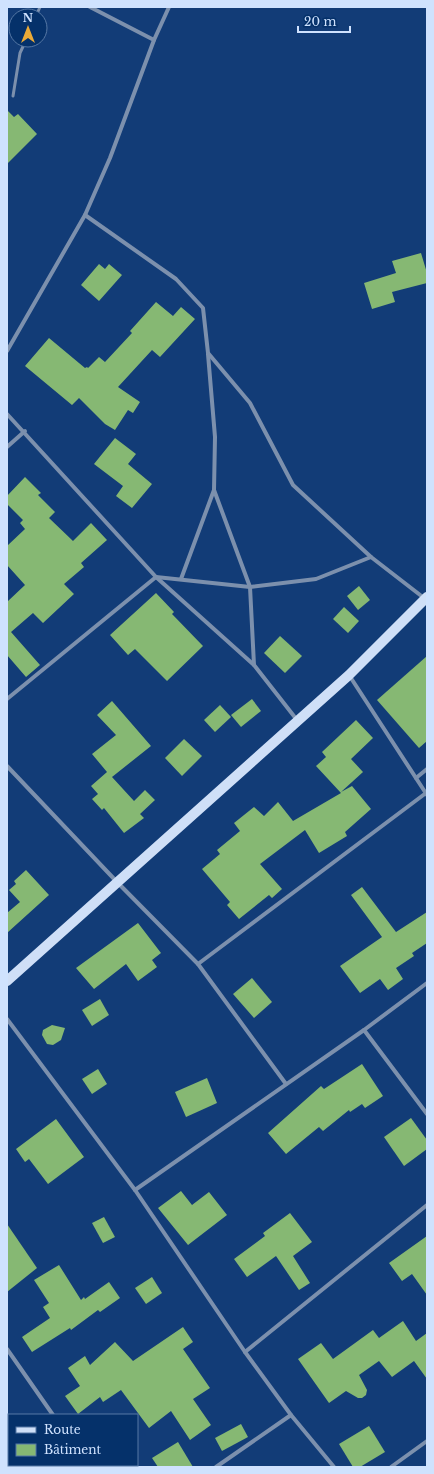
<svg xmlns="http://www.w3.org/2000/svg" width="434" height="1474" viewBox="0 0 434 1474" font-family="'Libre Baskerville',serif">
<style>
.building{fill:#86b873}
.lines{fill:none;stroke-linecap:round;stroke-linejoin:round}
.service{stroke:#7c90ad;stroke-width:3}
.minor{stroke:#7c90ad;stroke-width:4}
.primary{stroke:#cfdff7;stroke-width:10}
</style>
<rect width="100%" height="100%" fill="#123c77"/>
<g class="building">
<polygon points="7,110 14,117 18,114 37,134 7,164"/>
<polygon points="421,253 427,273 427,283 392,292 395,302 372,309 364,283 396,273 392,261"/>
<polygon points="99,264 105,269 109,264 122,275 99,301 81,285"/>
<polygon points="156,302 173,316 181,307 195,319 160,357 152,350 118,387 140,402 133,413 128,410 115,430 105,424 79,398 72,405 25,366 49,338 85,368 87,367 88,368 99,357 105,362 132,333 130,331"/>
<polygon points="115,438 136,454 128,464 152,484 132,508 116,496 123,486 94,464"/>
<polygon points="25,477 41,493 38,495 55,512 49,518 73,541 91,523 107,540 81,563 84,567 64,584 74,594 43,623 33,613 11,632 40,665 26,677 7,655 7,602 25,585 7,565 7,546 25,529 20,523 23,520 7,504 7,496"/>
<polygon points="359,586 370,600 358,610 347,596"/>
<polygon points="156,593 174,612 172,614 203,646 167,681 135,649 128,655 110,635"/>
<polygon points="344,607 359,621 348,633 333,619"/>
<polygon points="280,636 302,656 285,673 264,653"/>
<polygon points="427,656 427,741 419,748 377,700"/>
<polygon points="252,699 261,711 241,727 231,715"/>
<polygon points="112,701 151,746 112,777 134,801 145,790 155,800 140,814 144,818 124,833 104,808 102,810 92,799 98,794 91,786 107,772 92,754 116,735 97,715"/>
<polygon points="220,705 231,717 215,732 204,720"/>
<polygon points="356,720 373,738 351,759 363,772 341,792 352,786 371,809 345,832 347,836 319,853 305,830 260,864 282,889 272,898 269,895 239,919 227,905 230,902 202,869 220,854 217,850 240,831 234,823 254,807 264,816 278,802 293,821 341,793 316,766 326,757 322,752"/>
<polygon points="184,739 202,756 182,776 165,758"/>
<polygon points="26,870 49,895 7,933 7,913 20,902 9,890 16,884 14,881"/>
<polygon points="362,887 396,932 427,912 427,943 412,953 414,956 396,968 403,979 388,990 380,979 360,993 340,966 382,937 351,895"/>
<polygon points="138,923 161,953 152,960 157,967 138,981 126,964 94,989 76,968"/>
<polygon points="252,978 272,1002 254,1018 233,994"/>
<polygon points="100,999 109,1015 92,1026 82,1010"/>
<polygon points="52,1025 65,1028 61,1040 53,1045 47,1044 42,1035 43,1030"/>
<polygon points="362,1064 383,1096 365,1108 362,1104 350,1112 349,1110 323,1131 319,1127 286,1154 268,1133 321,1086 324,1089"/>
<polygon points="98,1069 107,1084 92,1094 82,1079"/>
<polygon points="207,1078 217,1103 186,1117 175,1092"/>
<polygon points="411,1118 427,1140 427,1149 404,1166 384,1137"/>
<polygon points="56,1119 84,1157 48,1184 29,1159 25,1162 16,1149"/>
<polygon points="181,1191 192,1205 209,1192 227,1215 188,1245 158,1208"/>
<polygon points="290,1213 312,1242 293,1256 310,1283 299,1290 276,1256 247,1277 234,1259 265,1236 263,1233"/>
<polygon points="104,1217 115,1237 103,1243 92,1223"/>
<polygon points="7,1224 37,1268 7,1292"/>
<polygon points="427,1236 427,1295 412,1274 402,1281 389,1263"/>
<polygon points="59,1265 81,1300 84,1297 85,1299 109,1282 120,1298 100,1312 98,1310 71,1330 70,1328 32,1352 22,1337 50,1318 43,1307 49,1303 34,1280"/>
<polygon points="152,1277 162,1293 146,1304 135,1288"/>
<polygon points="403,1321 416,1341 427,1333 427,1379 414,1361 392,1377 379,1361 359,1375 367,1390 366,1395 362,1398 358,1398 346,1391 329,1403 298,1359 321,1343 333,1359 373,1330 379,1338"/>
<polygon points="183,1327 193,1342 183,1349 210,1388 193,1399 211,1425 190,1440 171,1411 149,1428 121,1390 103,1402 100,1397 78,1414 65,1396 80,1386 68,1368 85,1356 90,1365 115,1342 133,1361"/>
<polygon points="241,1424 248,1437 222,1451 215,1438"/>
<polygon points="369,1426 385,1452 360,1467 353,1467 339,1444"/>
<polygon points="178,1442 193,1467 158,1467 152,1458"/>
</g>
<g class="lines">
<g class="service">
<polyline points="36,16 40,7"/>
<polyline points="13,96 20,53 26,40"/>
</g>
<g class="minor">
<polyline points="154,40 169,7"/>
<polyline points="85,215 176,279 203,308 208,353 250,403 293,485 371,557 424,598"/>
<polyline points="7,351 85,215 110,158 154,40 90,7"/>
<polyline points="7,414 156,577 254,665 297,720"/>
<polyline points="7,447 25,431"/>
<polyline points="214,490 250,587 254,665"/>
<polyline points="181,579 214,490 215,437 208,354"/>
<polyline points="349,675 427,795"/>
<polyline points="7,699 156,577 250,587 316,579 371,557"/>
<polyline points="7,766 117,882 198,964 286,1084"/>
<polyline points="416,778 427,769"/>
<polyline points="198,964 426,793"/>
<polyline points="7,1019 135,1190 245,1352 291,1415 334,1467"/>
<polyline points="364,1030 427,1114"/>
<polyline points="135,1190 364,1030 427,983"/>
<polyline points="7,1349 53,1415"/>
<polyline points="245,1352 427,1205"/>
<polyline points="88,1465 90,1467"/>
<polyline points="216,1467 291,1415"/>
<polyline points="391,1467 427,1441"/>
</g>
<polyline class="primary" points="7,981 349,675 427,597"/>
</g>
<rect width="434" height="1474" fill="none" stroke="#cfe2fe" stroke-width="16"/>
<rect x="8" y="1414" width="130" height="52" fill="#05316a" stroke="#5678a5"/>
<rect x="16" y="1427" width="20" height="6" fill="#cfdff7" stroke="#5678a5"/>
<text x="44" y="1434" font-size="12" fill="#cfe2fe">Route</text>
<rect x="16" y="1444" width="20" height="12" fill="#86b873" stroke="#5678a5"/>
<text x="44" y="1454" font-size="12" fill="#cfe2fe">Bâtiment</text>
<g transform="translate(28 28)"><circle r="19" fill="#05316a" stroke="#5678a5"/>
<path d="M0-3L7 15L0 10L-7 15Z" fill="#eaaa38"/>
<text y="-6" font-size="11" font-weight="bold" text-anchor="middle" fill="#cfe2fe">N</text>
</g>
<path d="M298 26v6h52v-6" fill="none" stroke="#cfe2fe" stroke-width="2"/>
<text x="304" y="26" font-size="12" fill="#cfe2fe" stroke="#05316a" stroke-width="3" paint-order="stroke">20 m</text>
</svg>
